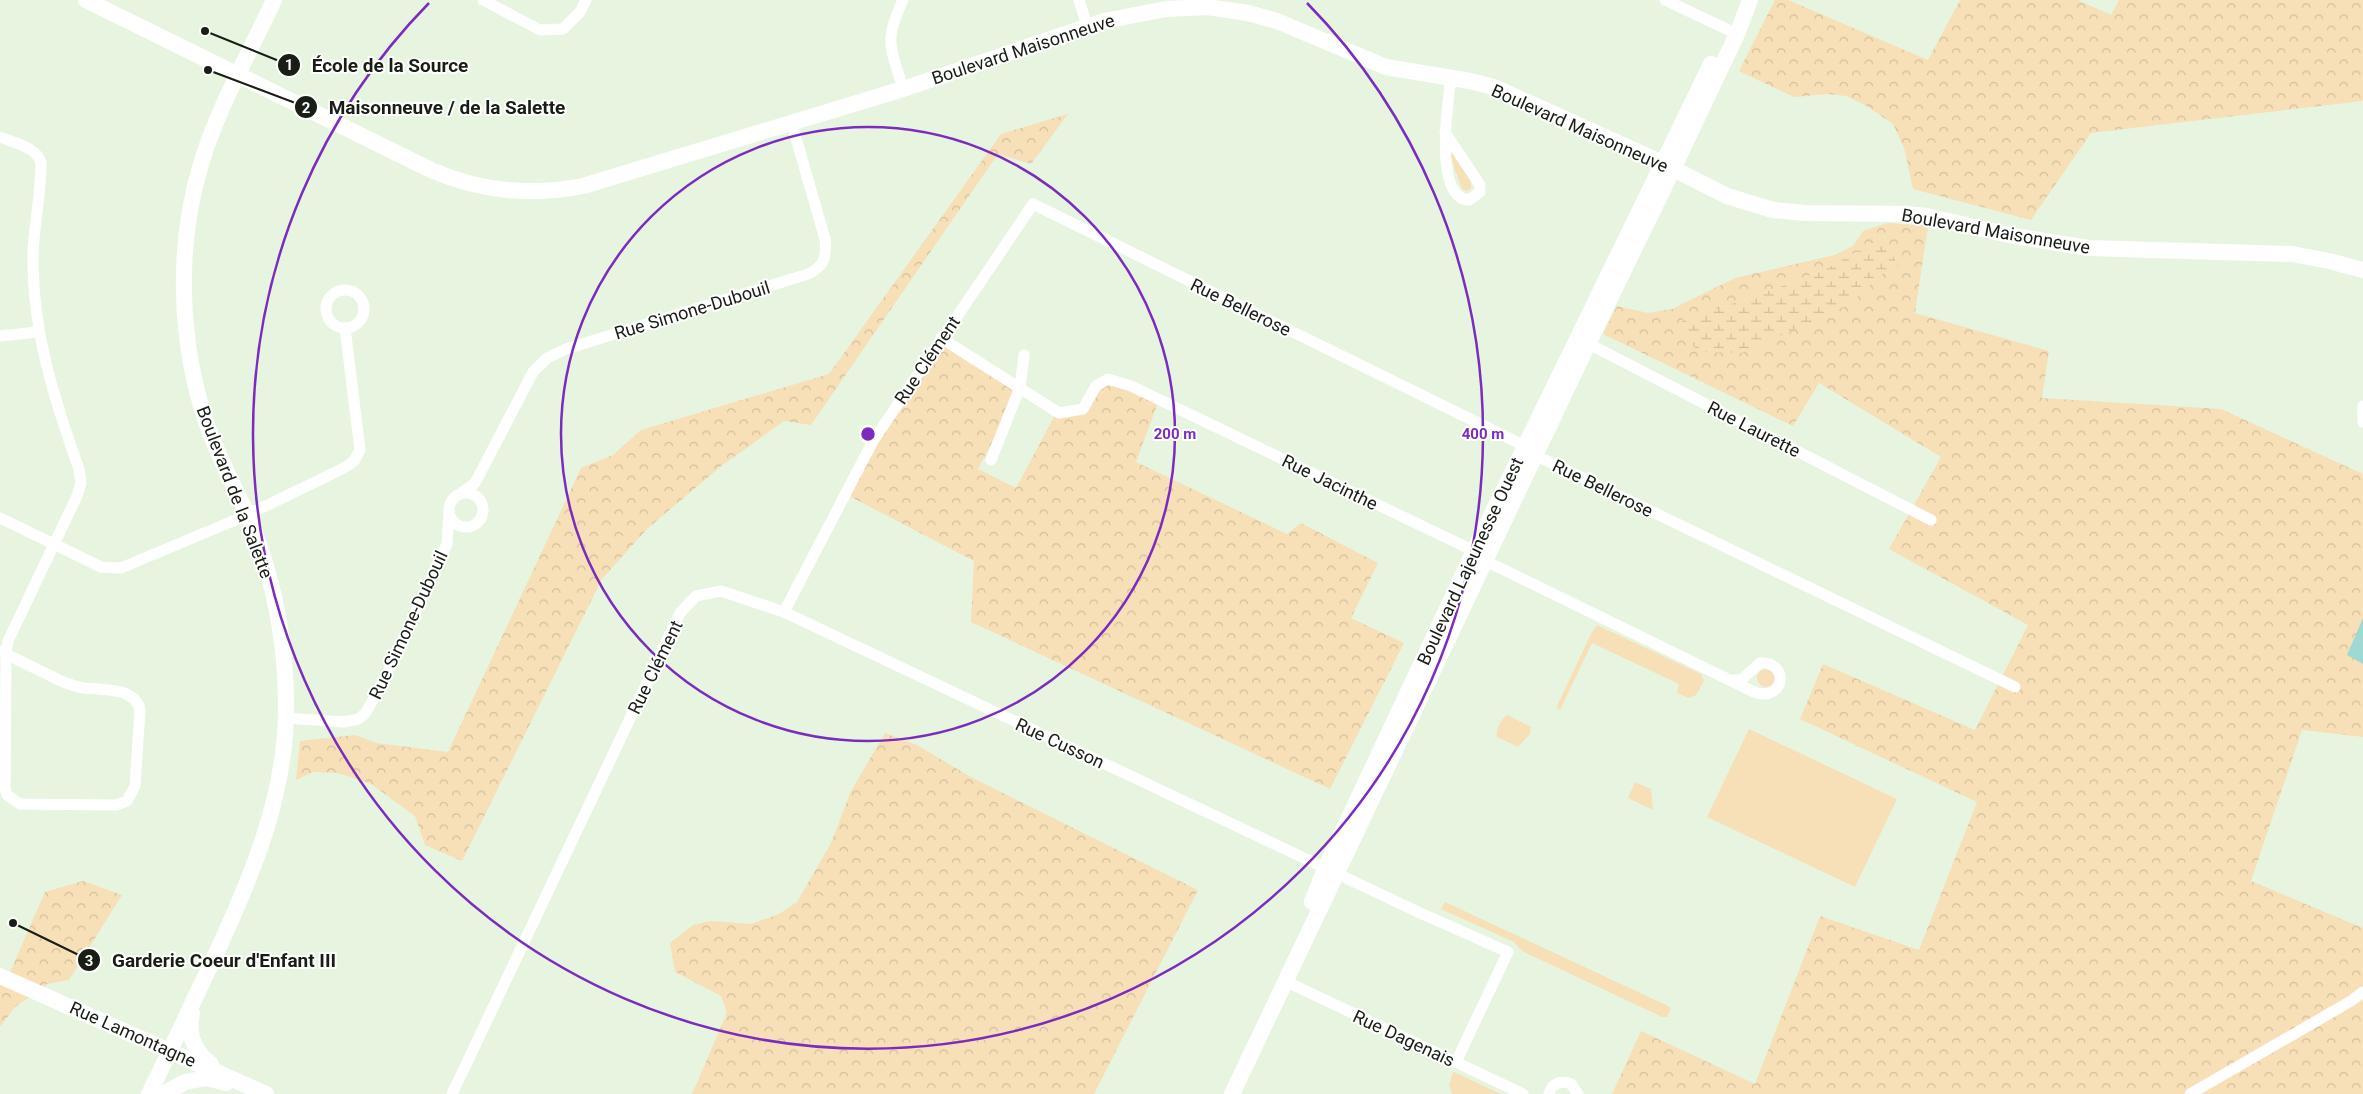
<svg xmlns="http://www.w3.org/2000/svg" width="2363" height="1094" viewBox="0 0 2363 1094" font-family="Roboto,sans-serif">
<style>
.grass{fill:#f7dfb7}
.forest{fill:url(#forest-crowns);fill-rule:evenodd}
.wetland{fill:url(#wetland-marsh)}
.water{fill:#9ddad4}
.lines{fill:none;stroke-linecap:round;stroke-linejoin:round}
.street{stroke:#fff;stroke-width:11}
.secondary{stroke:#fff;stroke-width:16}
.ring{fill:none;stroke:#7b2cbf;stroke-width:2.5}
.labels{text-anchor:middle;dominant-baseline:central;stroke-width:4;stroke-linejoin:round;paint-order:stroke}
.street-label{font-size:18px;fill:#181d15;stroke:#fff}
.centre{fill:#7b2cbf;stroke:#fff;stroke-width:2.5}
.ring-label{font-size:15px;text-anchor:middle;font-weight:bold;fill:#7b2cbf;stroke:#fff;stroke-width:4;stroke-linejoin:round;paint-order:stroke}
.leader{fill:none;stroke:#181d15;stroke-width:2}
.callout-dot{fill:#181d15;stroke:#fff;stroke-width:2}
.mark-label{font-size:15px;text-anchor:middle;font-weight:bold;fill:#fff}
.callout-label{font-size:19px;text-anchor:middle;font-weight:bold;fill:#181d15;stroke:#fff;stroke-width:4;stroke-linejoin:round;paint-order:stroke}
</style>
<defs>
<pattern id="forest-crowns" width="20" height="18" patternUnits="userSpaceOnUse" patternTransform="scale(1.25)"><rect width="20" height="18" fill="#f7dfb7"/><path d="M2 6a3 3 0 1 1 6 0M12 15a3 3 0 1 1 6 0" fill="none" stroke="#d3bf9c"/></pattern>
<pattern id="wetland-marsh" width="20" height="14" patternUnits="userSpaceOnUse" patternTransform="scale(1.25)"><rect width="20" height="14" fill="#f7dfb7"/><path d="M1 5h8M5 5V1M11 12h8M15 12V8" fill="none" stroke="#d3bf9c"/></pattern>
</defs>
<rect width="100%" height="100%" fill="#e7f5e0"/>
<g class="grass">
<polygon points="1452,153 1471,182 1471,188 1467,191 1462,189 1450,155"/>
<polygon points="1597,625 1701,674 1704,681 1696,695 1689,698 1677,693 1679,684 1592,643 1560,710 1556,708 1591,634"/>
<circle cx="1766" cy="678" r="9"/>
<path d="M1507 715 1531 727 1530 734 1518 747 1497 737C1495 730 1501 719 1507 715Z"/>
<polygon points="1749,729 1897,799 1855,887 1707,817"/>
<polygon points="1635,782 1651,789 1653,810 1628,798"/>
<polygon points="1445,902 1666,1005 1671,1008 1667,1017 1662,1017 1522,951 1514,942 1441,909"/>
<polygon points="1453,1072 1454,1072 1501,1094 1452,1094 1449,1085"/>
</g>
<g class="forest">
<polygon points="1775,0 1788,0 1928,60 1960,0 2078,0 2111,15 2119,0 2363,0 2363,101 2091,133 2031,220 1913,189 1904,148 1893,124 1865,105 1846,96 1828,94 1794,97 1739,71"/>
<polygon points="1068,114 1031,164 998,154 811,425 784,421 720,467 647,529 602,579 462,861 425,845 415,816 371,784 338,773 313,772 296,780 300,741 355,735 376,743 448,752 581,468 613,455 641,430 829,374 1001,134"/>
<path d="M1888 223 1928 226 1915 313 2049 351 2042 398 2221 409 2363 474V737L2302 730 2251 881 2363 928V1094H1612L1641 1031 1755 1084 1820 916 1919 950 1977 802 1800 719 1823 664 1975 730 2028 625 1889 549 1941 457 1819 383 1793 426 1603 334 1617 306 1648 313 1672 309 1735 278 1835 255 1853 246 1863 231ZM1884 237 1897 266 1879 276 1850 304 1683 319 1747 299 1822 271Z"/>
<polygon points="941,338 1019,391 978,469 1016,488 1057,411 1084,408 1108,380 1159,400 1136,462 1287,534 1301,523 1378,563 1351,618 1404,643 1330,789 971,622 974,561 849,496 871,444"/>
<polygon points="885,733 917,745 969,776 1198,890 1094,1094 692,1094 727,1013 721,996 675,972 670,943 693,925 711,921 751,924 779,914 797,902 831,843 851,791"/>
<polygon points="83,881 122,895 69,980 47,984 15,1007 0,1027 0,984 4,986 45,892"/>
</g>
<polygon class="wetland" points="1884,237 1898,266 1879,276 1850,304 1742,353 1698,352 1680,328 1683,319 1747,299 1822,271"/>
<polygon class="water" points="2363,618 2363,664 2347,655"/>
<g class="lines">
<g class="street">
<polyline points="483,0 540,30 563,29 580,12 586,0"/>
<path d="M903 0C883 42 891 47 903 89"/>
<polyline points="1079,0 1087,26"/>
<polyline points="1665,0 1737,34"/>
<path d="M1445 132 1480 185V192L1469 200C1433 198 1448 101 1451 79"/>
<path d="M0 137C14 143 37 147 41 163 41 194 34 224 33 254 32 330 54 399 79 469L81 483 77 496 8 641 6 654 5 789 7 795 20 804 116 805 127 801 135 786 140 711C137 687 102 690 84 688 76 687 69 684 61 681L6 654 0 651"/>
<circle cx="345" cy="309" r="19"/>
<polyline points="0,336 38,332"/>
<path d="M941 338 1059 413 1083 409 1096 386 1108 379 1131 386 1474 551 1485 561 1502 569 1754 692C1785 703 1790 661 1760 663L1741 680H1733"/>
<polyline points="1583,341 1931,520"/>
<polyline points="2363,406 2363,422"/>
<polyline points="991,460 1020,387 1024,355"/>
<circle cx="466" cy="510" r="17"/>
<path d="M460 494 475 483 533 372 547 358 566 349 808 274C825 266 827 256 825 239L792 124"/>
<polyline points="0,518 101,567 121,568 247,515 344,468 354,461 360,450 345,328"/>
<polyline points="784,612 1418,912 1508,952 1456,1062"/>
<polyline points="286,718 344,722 358,719 365,714 383,682 447,544 449,514"/>
<polyline points="1285,981 1523,1094"/>
<polyline points="452,1094 680,613 696,596 721,591 784,612 873,441 1033,204 1525,446 1535,455 2015,687"/>
<path d="M1549 1094C1552 1083 1561 1080 1571 1084L1578 1094"/>
<polyline points="2190,1094 2351,1001 2363,992"/>
</g>
<g class="secondary">
<path d="M86 0 431 170C479 191 531 196 583 186L903 89 1104 21 1166 9 1207 7 1248 13 1277 21 1386 67 1470 81 1494 87 1656 160 1727 196 1773 210 1805 213 1905 214 1926 216 2009 235 2088 248 2292 254 2329 261 2363 270"/>
<polyline points="1312,902 1325,869 1474,551 1711,64"/>
<polyline points="0,976 266,1094"/>
<path d="M192 1013C187 1034 194 1051 211 1064"/>
<path d="M149 1094C173 1045 196 996 219 947 253 873 284 798 286 715 287 652 277 592 255 533 240 496 219 460 206 422 179 341 176 246 201 164 217 109 250 52 274 0"/>
<polyline points="163,1094 185,1082 207,1078 226,1083"/>
<polyline points="1232,1094 1588,344 1673,169 1737,34 1750,0"/>
</g>
</g>
<g class="ring">
<circle cx="868" cy="434" r="307"/>
<path d="M1307 3A615 615 0 1 1 429 3"/>
</g>
<g class="labels">
<g class="street-label">
<text transform="translate(1023 49) rotate(-18)">Boulevard Maisonneuve</text>
<text transform="translate(1580 128) rotate(24)">Boulevard Maisonneuve</text>
<text transform="translate(1996 231) rotate(10)">Boulevard Maisonneuve</text>
<text transform="translate(1241 307) rotate(26)">Rue Bellerose</text>
<text transform="translate(692 310) rotate(-17)">Rue Simone-Dubouil</text>
<text transform="translate(927 360) rotate(-56)">Rue Clément</text>
<text transform="translate(1754 429) rotate(27)">Rue Laurette</text>
<text transform="translate(1330 482) rotate(26)">Rue Jacinthe</text>
<text transform="translate(1603 488) rotate(26)">Rue Bellerose</text>
<text transform="translate(235 492) rotate(69)">Boulevard de la Salette</text>
<text transform="translate(1470 561) rotate(-65)">Boulevard Lajeunesse Ouest</text>
<text transform="translate(408 625) rotate(-65)">Rue Simone-Dubouil</text>
<text transform="translate(655 667) rotate(-64)">Rue Clément</text>
<text transform="translate(1060 743) rotate(25)">Rue Cusson</text>
<text transform="translate(133 1034) rotate(24)">Rue Lamontagne</text>
<text transform="translate(1404 1038) rotate(25)">Rue Dagenais</text>
</g>
</g>
<circle cx="868" cy="434" r="8" class="centre"/>
<g class="ring-label">
<text x="1175" y="439">200 m</text>
<text x="1483" y="439">400 m</text>
</g>
<path class="leader" d="M205 31L289 65M208 70L306 107M13 923L89 960"/>
<g class="callout-dot">
<circle cx="205" cy="31" r="5"/>
<circle cx="208" cy="70" r="5"/>
<circle cx="13" cy="923" r="5"/>
<circle cx="289" cy="65" r="12"/>
<circle cx="306" cy="107" r="12"/>
<circle cx="89" cy="960" r="12"/>
</g>
<g class="mark-label">
<text x="289" y="70">1</text>
<text x="306" y="113">2</text>
<text x="89" y="966">3</text>
</g>
<g class="callout-label">
<text x="390" y="72">École de la Source</text>
<text x="447" y="114">Maisonneuve / de la Salette</text>
<text x="224" y="967">Garderie Coeur d'Enfant III</text>
</g>
</svg>
